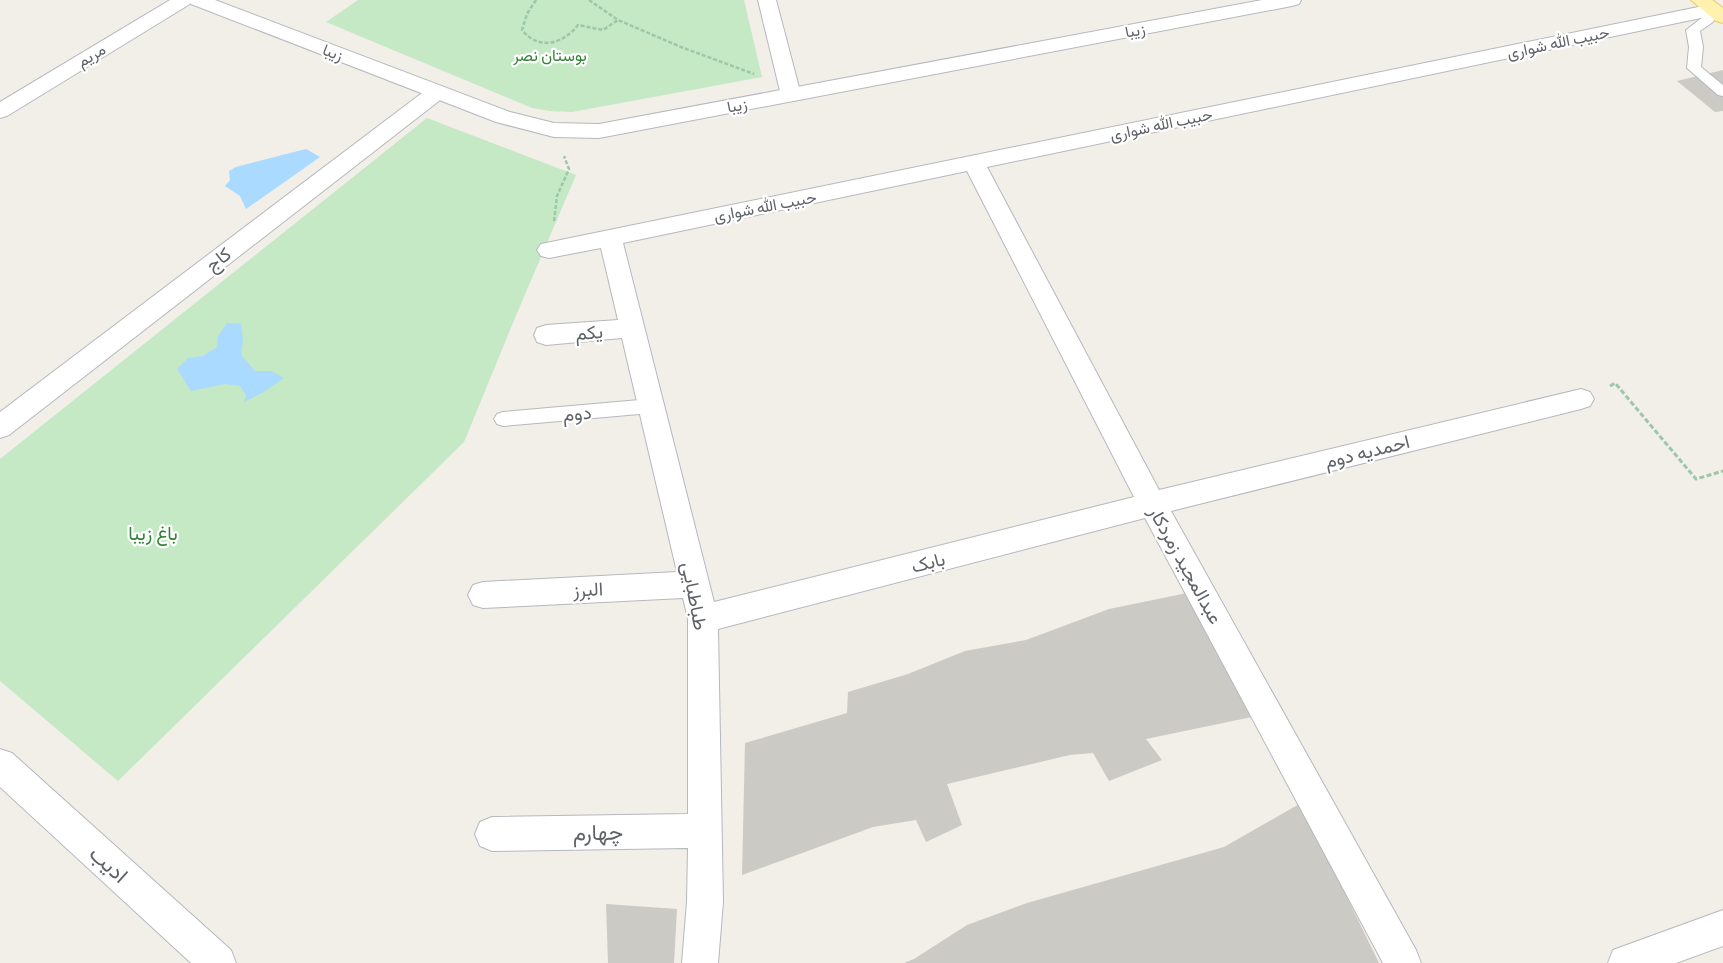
<svg xmlns="http://www.w3.org/2000/svg" width="1723" height="963" viewBox="0 0 1723 963" font-family="'PT Sans Narrow',Vazirmatn,sans-serif">
<style>
.green{fill:#c5e8c5}
.water{fill:#aadaff}
.building{fill:#cccac5}
.lines{fill:none;stroke-linecap:round;stroke-linejoin:round}
.service-casing{stroke:#b5b8bc;stroke-width:2}
.minor-casing{stroke:#b5b8bc;stroke-width:2}
.tertiary-casing{stroke:#b5b8bc;stroke-width:2}
.primary-casing{stroke:#f2c960;stroke-width:2}
.path-far1{stroke:#9cc7a9;stroke-width:2.5;stroke-dasharray:4 2;stroke-linecap:butt}
.path{stroke:#9cc7a9;stroke-width:3;stroke-dasharray:5 2.5;stroke-linecap:butt}
.service{fill:#fff;fill-rule:evenodd}
.minor{fill:#fff;fill-rule:evenodd}
.tertiary{fill:#fff;fill-rule:evenodd}
.primary{fill:#fff2af;fill-rule:evenodd}
.labels{text-anchor:middle;dominant-baseline:central;stroke-width:4.5;stroke-linejoin:round;paint-order:stroke}
.far-street-label{font-size:16px;fill:#5f6368;stroke:#fff}
.far-park-label{font-size:16px;fill:#348238;stroke:#fff}
.street-label{font-size:19px;fill:#5f6368;stroke:#fff}
.park-label{font-size:19px;fill:#348238;stroke:#fff}
.near-street-label{font-size:22px;fill:#5f6368;stroke:#fff}
</style>
<rect width="100%" height="100%" fill="#f1efe8"/>
<g class="green">
<polygon points="358,0 744,0 762,77 572,112 550,111 532,108 326,22"/>
<polygon points="427,118 576,175 512,325 464,442 118,781 0,681 0,459"/>
</g>
<g class="water">
<polygon points="306,149 320,157 246,209 240,196 225,186 230,180 229,171 236,167"/>
<polygon points="227,323 241,324 243,339 241,355 255,371 271,371 284,378 264,392 244,402 246,395 240,386 225,384 191,391 177,369 188,358 203,356 217,347 218,336"/>
</g>
<g class="building">
<polygon points="1723,70 1723,111 1715,112 1677,81"/>
<polygon points="1187,593 1252,717 1146,739 1162,760 1109,781 1093,753 1070,755 947,784 962,825 926,842 916,820 873,827 742,875 745,743 847,713 848,692 908,674 965,651 1026,640 1109,609"/>
<polygon points="1301,803 1379,963 904,963 914,959 967,925 1027,903 1224,847"/>
<polygon points="606,904 677,909 674,963 608,963"/>
</g>
<g class="lines">
<defs>
<g id="service">
<polygon points="1713,6 1719,10 1713,22 1700,31 1703,47 1701,67 1723,85 1723,96 1718,95 1687,68 1689,47 1686,30 1703,17 1708,7"/>
<polygon points="651,399 657,401 660,406 657,411 651,413 503,426 497,424 494,419 497,414 503,412"/>
</g>
<g id="minor">
<polygon points="170,0 192,0 190,4 7,116 0,118 0,102"/>
<polygon points="758,0 776,0 801,95 798,100 791,101 784,100 781,95"/>
<path d="M1713 4 1720 6 1722 10 1720 14 987 167 1159 490 1581 389 1590 392 1594 399 1590 406 1581 409 1171 511 1416 950 1421 963H1383L1145 518 718 629 723 902 718 963H682L687 902 688 848 492 851 480 846 475 834 480 822 492 817 688 814V619L683 598 483 608 473 605 468 595 473 585 483 582 677 572 622 338 546 345 537 342 534 335 537 328 546 325 618 320 601 248 549 258 541 256 537 250 541 244ZM967 171 1134 497 714 602 623 243Z"/>
<polygon points="437,86 444,87 447,92 444,97 9,435 0,438 0,412 430,87"/>
<polygon points="0,749 12,753 231,950 236,963 191,963 0,787"/>
<polygon points="1723,910 1723,946 1676,963 1608,963 1613,950"/>
</g>
<polygon id="tertiary" points="189,0 215,0 510,112 554,123 599,124 1262,0 1301,0 1299,4 1292,6 599,138 554,137 496,122 191,4"/>
<polygon id="primary" points="1691,0 1712,0 1723,8 1723,23 1716,21"/>
</defs>
<use href="#service" class="service-casing"/>
<use href="#minor" class="minor-casing"/>
<use href="#tertiary" class="tertiary-casing"/>
<use href="#primary" class="primary-casing"/>
<g class="path-far1">
<path d="M536 0 527 14 522 30C539 51 563 44 578 25L603 30 618 20"/>
<polyline points="589,0 618,20 681,47 754,74"/>
<polyline points="554,221 557,196 569,169 564,156"/>
</g>
<polyline class="path" points="1610,386 1615,383 1696,479 1723,471"/>
<use href="#service" class="service"/>
<use href="#minor" class="minor"/>
<use href="#tertiary" class="tertiary"/>
<use href="#primary" class="primary"/>
</g>
<g class="labels">
<g class="far-street-label">
<text transform="translate(1135 30) rotate(-11)">زیبا</text>
<text transform="translate(1558 42) rotate(-12)">حبیب الله شواری</text>
<text transform="translate(333 52) rotate(21)">زیبا</text>
<text transform="translate(91 55) rotate(-31)">مریم</text>
<text transform="translate(737 105) rotate(-11)">زیبا</text>
<text transform="translate(1161 124) rotate(-12)">حبیب الله شواری</text>
<text transform="translate(765 206) rotate(-11)">حبیب الله شواری</text>
</g>
<g class="far-park-label">
<text x="550" y="55">بوستان نصر</text>
</g>
<g class="street-label">
<text transform="translate(218 259) rotate(-38)">کاج</text>
<text transform="translate(589 332) rotate(-5)">یکم</text>
<text transform="translate(577 413) rotate(-5)">دوم</text>
<text transform="translate(1367 451) rotate(-14)">احمدیه دوم</text>
<text transform="translate(928 562) rotate(-14)">بابک</text>
<text transform="translate(1186 565) rotate(61)">عبدالمجید زمردکار</text>
<text transform="translate(588 589) rotate(-3)">البرز</text>
<text transform="translate(695 596) rotate(79)">طباطبایی</text>
</g>
<g class="park-label">
<text x="153" y="533">باغ زیبا</text>
</g>
<g class="near-street-label">
<text transform="translate(598 832) rotate(-1)">چهارم</text>
<text transform="translate(109 864) rotate(42)">ادیب</text>
</g>
</g>
</svg>
